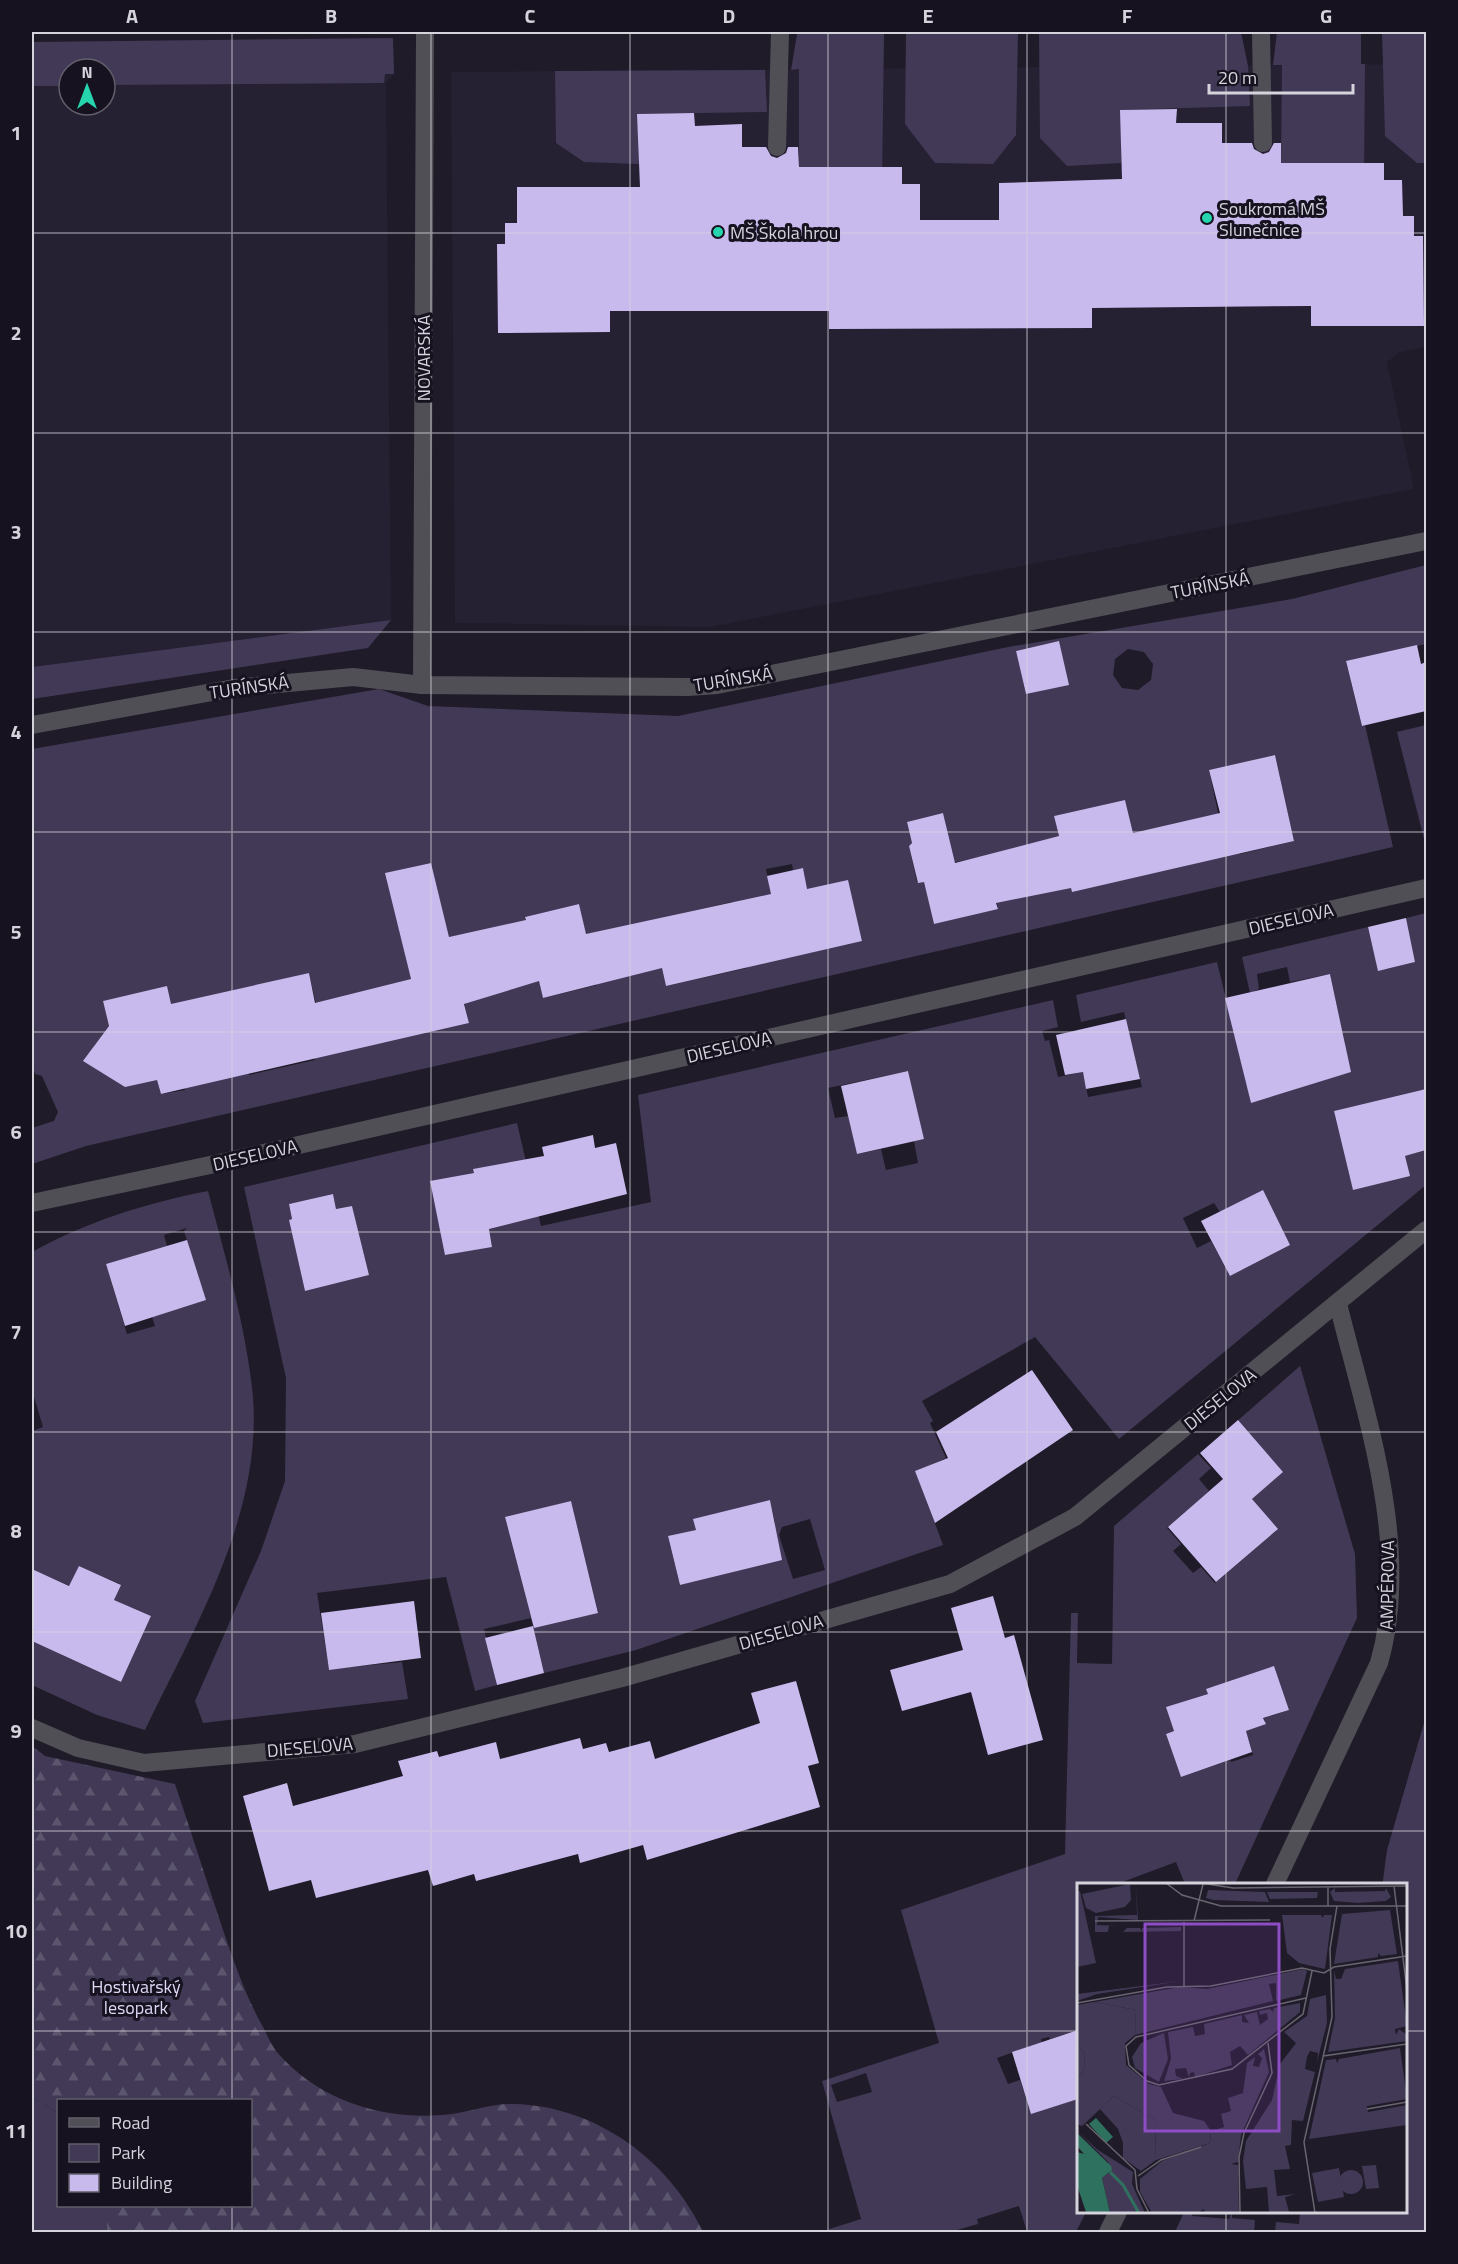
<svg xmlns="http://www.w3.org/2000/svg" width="1458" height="2264" viewBox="0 0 1458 2264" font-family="'Titillium Web',sans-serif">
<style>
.built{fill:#262033;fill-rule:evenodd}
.green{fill:#423956;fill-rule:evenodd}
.forest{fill:url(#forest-firs)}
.building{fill:#c9baee}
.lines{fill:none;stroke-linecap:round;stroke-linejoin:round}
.minor{stroke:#504f56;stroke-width:18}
.grid{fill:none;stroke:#d5d3dc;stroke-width:1.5;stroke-opacity:0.55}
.poi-dot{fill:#26d5ae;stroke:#16121f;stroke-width:2}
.labels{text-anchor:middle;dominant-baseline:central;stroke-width:6;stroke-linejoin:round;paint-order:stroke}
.poi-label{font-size:18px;fill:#d5d3dc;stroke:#16121f;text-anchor:start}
.street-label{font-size:18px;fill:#d5d3dc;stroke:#16121f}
.park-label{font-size:18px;fill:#dfd7f5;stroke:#16121f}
.inset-river{fill:none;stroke:#2f715f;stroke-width:3}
.inset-road{fill:none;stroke:#686570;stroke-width:1.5}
.view{fill:#8d4dc5;fill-opacity:0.15;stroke:#8d4dc5;stroke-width:3}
.inset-edge{fill:none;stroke:#d5d3dc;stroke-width:3}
.neatline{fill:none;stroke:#d5d3dc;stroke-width:2}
.grid-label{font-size:20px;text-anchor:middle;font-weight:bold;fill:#d5d3dc}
</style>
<defs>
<pattern id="forest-firs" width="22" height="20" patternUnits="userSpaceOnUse" patternTransform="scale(1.5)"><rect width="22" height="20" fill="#423956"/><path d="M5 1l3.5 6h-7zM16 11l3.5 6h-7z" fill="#5c556e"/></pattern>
</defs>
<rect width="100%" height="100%" fill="#1f1b28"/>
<g class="built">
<path d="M393 38 394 74 386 83 391 620 32 667V42ZM69 69H105V105H69Z"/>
<polygon points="1426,64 1426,347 1400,352 1387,362 1414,489 710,627 455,623 451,72"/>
</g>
<g class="green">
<polygon points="1241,32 1248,66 1250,106 1121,110 1121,163 1067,166 1040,138 1039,33"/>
<polygon points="1277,32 1361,32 1361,64 1365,64 1364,180 1295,198 1294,163 1281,163 1282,65 1273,65"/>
<polygon points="1382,32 1426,32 1426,163 1417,163 1385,136"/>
<polygon points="1018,33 1016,135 993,164 935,163 905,124 906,34"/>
<polygon points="797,34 884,34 882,184 811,202 812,167 799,167 799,69 791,70"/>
<polygon points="393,38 394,74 385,74 384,83 105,85 105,69 69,69 69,86 32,86 32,42"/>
<polygon points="765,70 767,112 638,114 639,164 584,162 556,143 555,71"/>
<path d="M1426 565V644L1346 662 1362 726 1365 725 1393 847 86 1146 32 1164V1128L54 1121 58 1112 42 1076 35 1074 32 1062V749L379 689 428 706 678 716 1008 647 1292 599ZM1059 641 1068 684 1026 694 1016 651ZM1128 649 1144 652 1153 664 1151 680 1138 690 1122 688 1113 675 1115 659ZM1275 755 1294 841 1240 854 1221 827 1209 770ZM1125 800 1133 833 1179 823 1189 865 1072 891 1054 816ZM943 813 948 835 923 841 946 864 985 856 998 908 934 924 924 882H917L909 846 912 843 907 822ZM431 863 449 937 464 934 463 998 469 1023 382 1043 369 990 411 979 386 873ZM792 864 793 870 803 868 805 878 777 920 766 869ZM732 902 747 968 666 986 652 920ZM579 904 597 985 543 998 525 917ZM853 904 862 940 808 953ZM309 973 318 1013 311 1043 315 1060 249 1075 231 991ZM167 987 185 1090 161 1094 157 1080 94 1046 109 1026 103 1001Z"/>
<polygon points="391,620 368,648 32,699 32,667"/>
<polygon points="1426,725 1426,839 1424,839 1397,732"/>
<path d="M1426 913V1105L1422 1090 1334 1111 1353 1189 1405 1156 1426 1150V1185L1119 1439 1035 1337 922 1401 933 1421 930 1423 946 1458 916 1472 943 1545 636 1650 544 1673 531 1618 484 1629 497 1685 475 1691 446 1577 317 1593 329 1669 402 1662 408 1699 203 1723 195 1701 261 1551 285 1481 286 1378 244 1187 517 1123 541 1226 651 1202 638 1095 1053 1000 1058 1027 1042 1031 1045 1041 1049 1040 1058 1077 1083 1072 1088 1097 1142 1087 1124 1012 1081 1022 1076 995 1217 962 1251 1103 1345 1043 1330 974 1290 982 1287 967 1257 974 1259 989 1250 993 1242 957 1368 927 1374 952 1387 969 1415 962 1406 918ZM908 1071 924 1139 914 1141 918 1163 886 1170 881 1149 857 1154 848 1116 835 1118 828 1088ZM492 1166 486 1213 492 1246 446 1255 430 1182 474 1173V1169ZM333 1194 336 1209 352 1206 369 1275 305 1291 289 1220 292 1219 289 1204ZM1214 1203 1220 1212 1290 1245 1230 1276 1211 1241 1197 1248 1183 1218ZM770 1500 775 1523 760 1526 770 1563 680 1585 668 1537 696 1530 694 1519ZM571 1501 598 1612 531 1617 505 1518ZM810 1519 825 1570 793 1579 779 1535 782 1527Z"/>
<path d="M208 1191C225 1256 244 1320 252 1387 266 1509 196 1624 145 1730L97 1715 32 1685V1620L70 1638 62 1655 121 1682 151 1616 114 1600 120 1584 79 1566 70 1586 32 1569V1431L43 1427 32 1390V1252C86 1222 146 1203 208 1191ZM187 1228 184 1231 205 1300 152 1317 155 1326 127 1334 106 1264 167 1246 164 1235Z"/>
<path d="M1300 1366 1355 1554 1357 1618 1235 1884H1185L1176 1862 1117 1884H1078V2035L1077 2030 1050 2039 1049 2037 1041 2039 1042 2042 997 2058 1008 2084 1020 2080 1031 2113 1078 2099V2212H1086L1076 2232H1027L1019 2206 977 2219 978 2224 950 2232H820L861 2219 822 2081 939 2043 901 1910 1065 1854 1071 1613H1078L1077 1663 1112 1664 1114 1526 1198 1454 1211 1468 1199 1479 1209 1491 1167 1528 1181 1544 1173 1551 1193 1573 1201 1567 1215 1583 1276 1531 1252 1499 1281 1473 1236 1422ZM1274 1667 1289 1710 1264 1718 1265 1724 1246 1731 1253 1755 1231 1762 1230 1760 1181 1777 1166 1734 1174 1731 1167 1707 1208 1694 1207 1689ZM866 2073 872 2092 837 2102 831 2085Z"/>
<polygon points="1426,1716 1426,2232 1275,2232 1276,2222 1299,2224 1300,2212 1406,2212 1406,1884 1383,1884 1383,1880 1387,1850"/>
<polygon points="32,2097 58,2113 58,2206 107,2206 107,2232 32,2232"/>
<polygon points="1184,2212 1192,2212 1192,2216 1229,2219 1232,2212 1232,2218 1255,2220 1254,2232 1175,2232"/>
</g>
<path class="forest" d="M32 1746 45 1756 175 1784C191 1832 206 1879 222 1927 234 1962 245 1995 263 2027 267 2035 271 2044 276 2051 319 2102 387 2122 452 2114 473 2111 492 2103 514 2104 596 2106 669 2160 703 2232H107V2206H250V2100H58V2113L32 2097Z"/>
<g class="building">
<polygon points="1177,109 1176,123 1222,123 1222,143 1252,143 1254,149 1263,154 1269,152 1274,143 1281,143 1281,163 1384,163 1384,180 1402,180 1403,216 1414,216 1414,236 1423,236 1424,326 1311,326 1311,306 1092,308 1092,328 829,329 829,311 610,311 610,332 498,333 497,244 505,244 505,223 517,223 517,187 640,187 637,114 694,113 695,126 742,124 742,147 766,147 771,156 777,158 786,153 788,147 798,147 799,167 902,167 902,184 920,184 920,220 999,220 999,183 1122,179 1120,110"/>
<polygon points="1059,641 1069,685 1026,694 1016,651"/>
<polygon points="1417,645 1421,664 1426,662 1426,711 1362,726 1346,661"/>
<polygon points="1275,755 1294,841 1072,892 1071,888 996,903 998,909 934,924 924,882 918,883 909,846 912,843 907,822 943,813 955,863 1059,836 1054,816 1125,800 1133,833 1220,813 1209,770"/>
<polygon points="431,863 449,937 526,920 525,917 579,904 586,934 771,894 767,876 803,868 807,889 848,880 862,941 666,986 662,968 543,998 539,981 464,1004 469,1023 161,1094 157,1080 125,1087 83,1061 109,1026 103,1001 167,986 171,1004 309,973 315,1003 411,979 385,873"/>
<polygon points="1406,918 1415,962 1378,971 1368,927"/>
<polygon points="1330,974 1351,1072 1251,1103 1225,998"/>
<polygon points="1126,1019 1140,1079 1086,1089 1083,1072 1065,1075 1056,1035"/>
<polygon points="908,1071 924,1139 857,1154 841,1086"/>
<polygon points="1426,1089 1426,1150 1405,1156 1410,1176 1353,1190 1334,1111"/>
<polygon points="593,1135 595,1148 616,1143 627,1194 489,1229 492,1247 445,1255 430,1181 474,1173 473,1169 544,1156 542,1147"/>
<polygon points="1263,1190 1290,1245 1230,1276 1201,1221"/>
<polygon points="333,1194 336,1209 352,1206 369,1275 305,1291 289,1220 292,1219 289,1204"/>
<polygon points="187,1240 206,1300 125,1326 106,1264"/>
<polygon points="1032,1370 1073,1430 935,1523 915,1471 948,1458 936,1432"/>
<polygon points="1238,1420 1283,1472 1252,1499 1278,1529 1216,1582 1168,1527 1223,1479 1200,1453"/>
<polygon points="770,1500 782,1560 680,1585 668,1536 696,1530 693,1519"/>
<polygon points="571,1501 598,1613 534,1628 505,1517"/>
<polygon points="79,1566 121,1585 114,1600 151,1616 121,1682 32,1641 32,1569 69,1586"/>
<polygon points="993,1596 1005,1638 1014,1635 1043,1740 988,1755 971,1692 902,1711 890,1670 963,1650 951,1608"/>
<polygon points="414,1601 421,1658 329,1670 321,1613"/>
<polygon points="533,1626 544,1673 497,1685 485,1638"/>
<polygon points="1274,1666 1289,1710 1263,1718 1266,1724 1246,1731 1252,1752 1181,1777 1166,1734 1174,1731 1166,1707 1208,1694 1206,1689"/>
<polygon points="796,1681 819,1763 808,1766 820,1807 647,1860 643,1845 580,1863 578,1854 476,1881 474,1874 433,1886 428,1870 316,1898 311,1880 269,1891 243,1796 287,1783 293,1806 403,1776 398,1761 437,1751 439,1757 496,1742 500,1759 580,1738 583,1749 606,1743 609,1752 650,1741 655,1759 760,1723 751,1693"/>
<polygon points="1078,2030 1078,2099 1031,2114 1012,2052"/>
</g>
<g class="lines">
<g class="minor">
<polyline points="1261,32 1263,143"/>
<polyline points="777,147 780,32"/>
<polyline points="422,685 425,32"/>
<polyline points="32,725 234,688 353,677 422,685 688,687 717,685 1426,541"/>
<polyline points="32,1203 224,1162 1426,888"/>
<polyline points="32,1728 78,1748 144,1763 355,1744 622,1678 950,1584 1075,1517 1426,1230"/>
<path d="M1275 1884 1379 1663C1412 1548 1366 1416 1338 1304"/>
<polyline points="1108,2232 1118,2212"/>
</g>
</g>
<path class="grid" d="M232 32V2100M431 32V2232M630 32V2232M828 32V2232M1027 32V2232M1226 32V1884M32 233H1426M32 433H1426M32 632H1426M32 832H1426M32 1032H1426M32 1232H1426M32 1432H1426M32 1632H1426M32 1831H1426M32 2031H1078M1406 2031H1426M232 2206V2232M1226 2212V2232"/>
<g class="poi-dot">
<circle cx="1207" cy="218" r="6"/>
<circle cx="718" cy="232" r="6"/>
</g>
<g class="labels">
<g class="poi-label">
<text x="1219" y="208">Soukromá MŠ<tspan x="1219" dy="21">Slunečnice</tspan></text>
<text x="730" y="232">MŠ Škola hrou</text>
</g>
<g class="street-label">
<text transform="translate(423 358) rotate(-90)">NOVARSKÁ</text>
<text transform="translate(1210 585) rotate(-11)">TURÍNSKÁ</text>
<text transform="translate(733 679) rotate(-9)">TURÍNSKÁ</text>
<text transform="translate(249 687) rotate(-8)">TURÍNSKÁ</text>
<text transform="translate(1291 919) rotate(-13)">DIESELOVA</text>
<text transform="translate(729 1047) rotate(-13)">DIESELOVA</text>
<text transform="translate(255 1155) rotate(-13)">DIESELOVA</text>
<text transform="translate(1220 1399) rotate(-39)">DIESELOVA</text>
<text transform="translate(1387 1585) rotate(-89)">AMPÉROVA</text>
<text transform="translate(781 1632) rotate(-16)">DIESELOVA</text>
<text transform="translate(310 1747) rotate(-5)">DIESELOVA</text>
</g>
<g class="park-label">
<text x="136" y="1986">Hostivařský<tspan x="136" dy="21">lesopark</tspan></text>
</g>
</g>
<g transform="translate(1077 1883)">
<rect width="330" height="330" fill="#1f1b28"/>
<path d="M59 0 61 37 21 34 20 42 41 43H32L31 49H18V33L60 32ZM53 1 54 17 48 24 19 30 9 25 5 11ZM258 5V9L308 8 309 5 314 14 309 18 281 20 257 18 253 9ZM131 7 188 9 192 19 136 17 129 15ZM3 8 19 80 0 84V9ZM190 9H241L240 15 193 16ZM313 27 320 71 304 73 301 70V74L257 81 265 31ZM205 32H244L246 35 247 32H255L248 86 222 80 210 70ZM104 44V48L46 49 50 45H63L65 48V45ZM321 78 330 143 318 146 319 152 322 146 330 152V158L251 169 258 135 257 87 259 96H264L268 86ZM226 86 230 88 224 112 199 118V100L192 101 196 118 58 152 59 127 17 119 103 104 130 106ZM104 98 20 111 0 118V111ZM249 112 250 140 240 179 241 170 233 168 230 174 228 186 238 189 226 238 215 237 214 262 208 263 213 286 197 287 200 313 219 311 208 314 212 329H192L190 304 169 306 166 278 169 258 195 217 203 181 219 160 207 149 230 133 233 116ZM223 120V129L171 172 163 163 153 169 155 182 118 194 117 189 113 190 112 195 109 185 98 186 99 193 106 196 87 198 94 176 91 149 116 144 118 153 128 151 127 141 165 132V139L172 140 167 132 180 129 183 142 191 136 190 130 183 132 182 128 193 126 196 129 197 125ZM87 150 91 176 82 199 58 185 55 174 64 160ZM0 159 8 172 7 187 0 196ZM323 165 330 216 290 223 291 229 330 222V242L232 256 249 177 259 176 260 180 262 176ZM187 166 192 189 164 252 161 279 154 281 161 282 162 330H128L127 326 120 330H75L63 309V296L85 278 133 260 134 248 147 244 144 231 154 228 151 215 166 210 170 180 178 174 176 183 182 184 185 175 181 171ZM37 213 78 237 79 277 64 288 46 275V260L41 246 23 226ZM0 248 21 267 56 289 55 301 68 330H33L25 295 33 289 31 279ZM262 299a12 12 0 1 1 24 0a12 12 0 1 1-24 0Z" fill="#423956"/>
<path d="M17 119 59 127 58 152 48 160 49 182 72 201 84 204 96 230 127 238 134 248 133 260 79 277 78 237 37 213 5 243 0 241V196L7 187 8 172 0 159V122Z" fill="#423956"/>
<path d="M299 282 302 305 289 306 285 283ZM262 285 267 314 241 319 235 290Z" fill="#423956"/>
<path d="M19 235 36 254 29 260 12 241ZM0 250 34 283 35 287 25 295 33 330 9 329 0 302V269L7 271 0 263Z" fill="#2f715f"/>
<path class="inset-river" d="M33 289 46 302 62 330"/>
<path class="inset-road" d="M89 0 105 12 144 23H330M124 0 156 5 330 3M317 3 330 107M251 4V23M18 38 193 37M117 38 126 1M107 103V39M229 115 59 154 49 163 52 182 70 198 82 202 155 186 226 131 235 88M0 120 90 104 134 103 225 85 247 90 257 84 330 73M246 173 330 161M290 226 330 219M9 241 58 287 60 306 72 330M61 293 84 277 124 264M163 330 162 274 167 250 195 190 191 160M238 330 227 259 255 134 253 66 260 23"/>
<path class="view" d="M68 41H202V248H68Z"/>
<rect width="330" height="330" class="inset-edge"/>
</g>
<rect width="1458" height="2264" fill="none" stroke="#16121f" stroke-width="66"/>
<rect x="57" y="2099" width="195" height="108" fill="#16121f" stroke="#625f6b" stroke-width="1.5"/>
<rect x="69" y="2118" width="30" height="9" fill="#504f56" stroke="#625f6b" stroke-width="1.5"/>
<text x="111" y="2129" font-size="18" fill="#d5d3dc">Road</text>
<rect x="69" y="2144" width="30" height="18" fill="#423956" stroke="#625f6b" stroke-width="1.5"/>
<text x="111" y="2159" font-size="18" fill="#d5d3dc">Park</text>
<rect x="69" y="2174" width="30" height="18" fill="#c9baee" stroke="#625f6b" stroke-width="1.5"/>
<text x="111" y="2189" font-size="18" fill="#d5d3dc">Building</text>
<g transform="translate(87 87)"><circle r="28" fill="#16121f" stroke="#625f6b" stroke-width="1.5"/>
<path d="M0-4.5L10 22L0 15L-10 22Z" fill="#26d5ae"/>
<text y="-9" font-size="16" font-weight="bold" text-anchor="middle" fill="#d5d3dc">N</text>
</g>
<path d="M1209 84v9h144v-9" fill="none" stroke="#d5d3dc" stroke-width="3"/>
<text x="1218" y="84" font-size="18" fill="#d5d3dc" stroke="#16121f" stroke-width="4.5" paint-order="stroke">20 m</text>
<rect x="33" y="33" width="1392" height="2198" class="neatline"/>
<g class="grid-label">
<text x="132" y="23">A</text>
<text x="331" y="23">B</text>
<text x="530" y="23">C</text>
<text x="729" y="23">D</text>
<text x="928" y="23">E</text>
<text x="1127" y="23">F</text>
<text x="1326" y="23">G</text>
<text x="16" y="140">1</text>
<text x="16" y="340">2</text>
<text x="16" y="539">3</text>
<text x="16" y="739">4</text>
<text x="16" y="939">5</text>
<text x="16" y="1139">6</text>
<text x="16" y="1339">7</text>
<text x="16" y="1538">8</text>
<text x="16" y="1738">9</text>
<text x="16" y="1938">10</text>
<text x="16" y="2138">11</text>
</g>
</svg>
